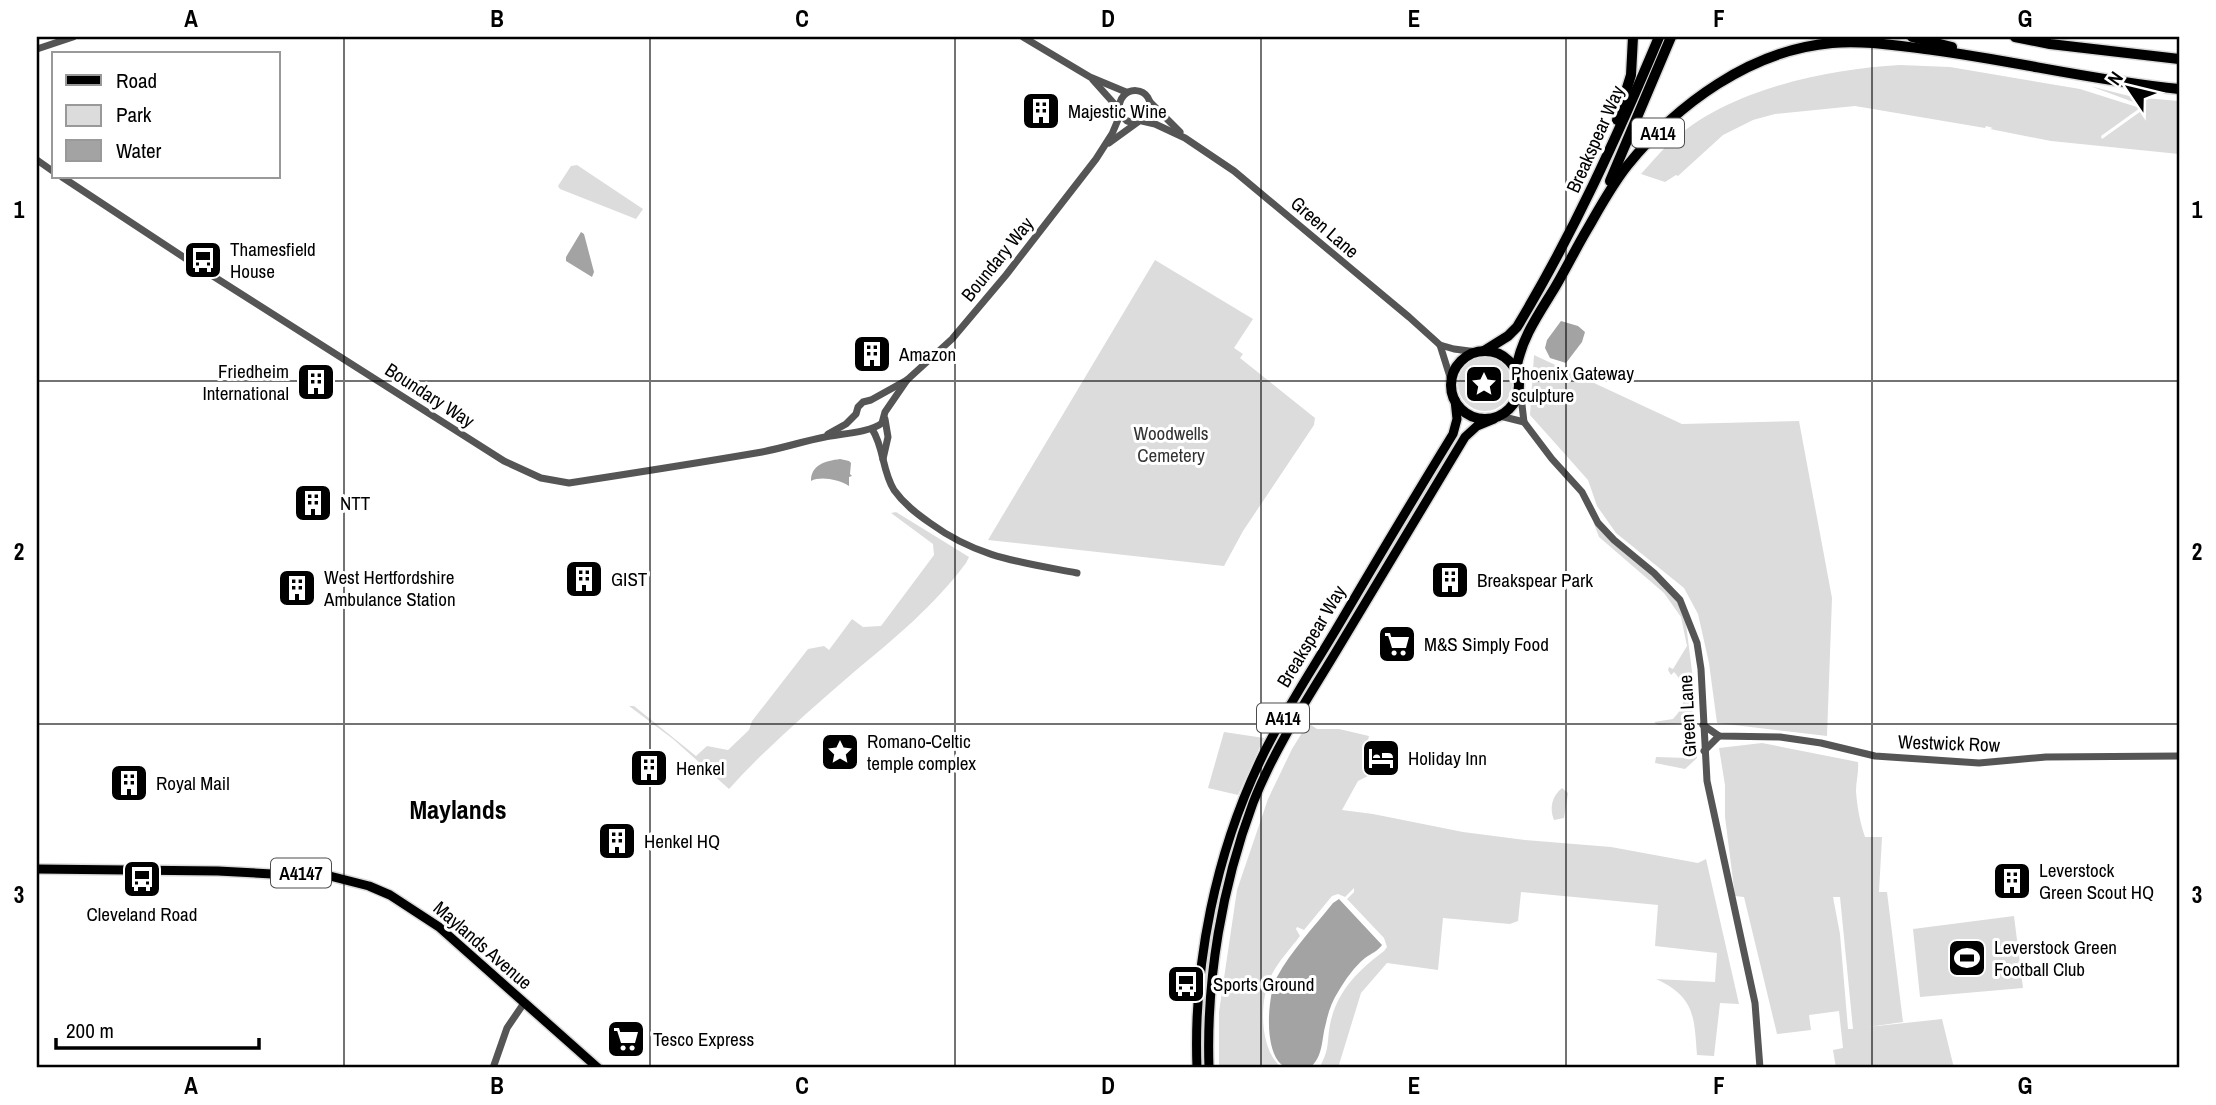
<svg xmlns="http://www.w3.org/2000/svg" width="2216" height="1105" viewBox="0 0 2216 1105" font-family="'Archivo Narrow',sans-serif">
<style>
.green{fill:#dcdcdc;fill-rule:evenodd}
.water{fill:#a3a3a3}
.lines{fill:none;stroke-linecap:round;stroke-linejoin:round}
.major-casing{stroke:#dbdbdb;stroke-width:12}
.highway-casing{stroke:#dbdbdb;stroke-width:13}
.minor{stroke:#555;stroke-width:7}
.major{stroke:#000;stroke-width:9}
.highway{stroke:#000;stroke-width:10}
.grid{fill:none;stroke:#000;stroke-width:2;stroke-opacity:0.55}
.labels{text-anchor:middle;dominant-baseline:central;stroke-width:6;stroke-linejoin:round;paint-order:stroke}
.shield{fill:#fff;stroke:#4c4c4c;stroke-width:2}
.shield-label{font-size:18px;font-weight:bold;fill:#000}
.poi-label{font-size:19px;fill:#000;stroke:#fff;text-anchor:start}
.street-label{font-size:19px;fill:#000;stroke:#fff}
.park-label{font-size:19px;fill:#333;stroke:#fff}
.district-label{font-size:26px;font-weight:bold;fill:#000;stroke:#fff}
.neatline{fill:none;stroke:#000;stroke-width:2.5}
.grid-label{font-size:23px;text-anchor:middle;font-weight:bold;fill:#000}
</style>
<rect width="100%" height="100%" fill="#fff"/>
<g class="green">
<path d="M1900 65 1950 67 2080 89 2140 108 2101 136 2102 139 2144 109V106L2090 86 2133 97 2179 101V154L2051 141 1990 129 1993 128 1986 126 1985 128 1855 106 1775 114 1753 120 1723 135 1678 176 1676 175 1665 182 1641 174C1651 163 1660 152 1670 143 1726 90 1826 69 1900 65Z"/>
<polygon points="577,165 643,209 636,219 560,189 558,186 571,166"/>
<polygon points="1155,260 1253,319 1234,348 1243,354 1240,358 1315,418 1314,425 1243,531 1224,566 988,540"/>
<polygon points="1534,355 1682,424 1799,421 1832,598 1827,736 1717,723 1709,663 1698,614 1684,588 1616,533 1597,506 1588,480 1530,415"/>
<circle cx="1485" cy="384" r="27"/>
<polygon points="1452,441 1456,444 1332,650 1329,648"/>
<path d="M896 512 969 557 966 563C935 605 894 639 854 672 810 710 767 747 729 789L673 739 629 706H634L696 756 707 746 728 750 749 730 752 721 808 649 824 646 829 650 852 619 863 627 881 626 934 555 933 544 891 513Z"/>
<path d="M1593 521 1614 544 1659 579 1675 598 1685 616 1694 687 1690 685 1697 758 1685 769 1655 763 1656 757 1688 758 1687 723 1658 725 1654 722 1673 719C1687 704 1689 688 1674 672L1671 675 1668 670 1669 667 1673 669 1687 646 1681 617 1664 593 1599 537Z"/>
<path d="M1316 668 1320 671 1292 718 1227 877 1206 1068H1201C1200 959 1219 856 1266 757 1281 726 1299 697 1316 668Z"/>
<path d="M1308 723 1317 729H1339L1369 736 1367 744 1371 760 1368 776 1358 781 1342 810 1373 814 1463 832 1525 840 1611 847 1698 863 1706 859 1739 1004 1720 1003 1714 1056 1697 1055C1694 1016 1695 997 1656 979L1715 982 1717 953 1655 946 1658 905 1521 892 1518 921 1510 924 1443 918 1438 970 1387 963 1361 993 1338 1068H1319C1331 1048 1326 1041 1331 1020 1339 989 1359 970 1384 951L1387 947 1384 938 1347 899 1354 892V888L1345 897 1338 894 1332 896 1304 930 1297 927 1296 929 1300 936C1290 949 1278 962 1271 976 1259 1001 1259 1050 1282 1068H1219V1012L1237 890 1268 799 1292 749Z"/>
<polygon points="1224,732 1264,738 1238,795 1208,788"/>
<path d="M1762 743 1858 762C1859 772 1856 781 1856 791 1857 806 1860 823 1865 837H1882L1879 892H1887L1903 1022 1868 1027 1942 1019 1954 1068H1836L1833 1050 1843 1048 1839 1011 1809 1015 1811 1030 1777 1034 1744 897 1735 896 1725 817V785L1719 748ZM1833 897H1840L1853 1029H1848L1840 934Z"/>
<path d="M1562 788 1568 793 1564 818 1554 820C1549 808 1552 796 1562 788Z"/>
<polygon points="2014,916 2023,988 1920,997 1913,929"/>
</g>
<g class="water">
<polygon points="581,232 584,234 594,272 592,277 566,261 566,257"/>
<polygon points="1561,321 1578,326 1585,332 1582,342 1566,363 1550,358 1545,348 1547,340"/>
<path d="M840 459 849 461 851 463 850 474 852 476 849 477V486C838 479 820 476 811 481 811 465 825 461 840 459Z"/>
<path d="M1339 899 1382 945C1378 951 1372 953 1365 958 1354 967 1345 980 1338 992 1332 1001 1328 1013 1326 1023 1321 1040 1324 1055 1310 1068 1304 1068 1294 1070 1288 1068 1262 1061 1267 995 1277 977 1291 951 1314 927 1333 903Z"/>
</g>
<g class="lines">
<defs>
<g id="major">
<polyline points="37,869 218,871 272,874 296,872 322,874 369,886 390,895 439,927 598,1068"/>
<path d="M1197 1068C1193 963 1216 853 1261 759 1284 711 1314 667 1341 621 1378 558 1415 496 1453 434L1457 419 1455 400"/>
<path d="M1209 1068C1206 979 1222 886 1253 803 1274 749 1307 700 1337 650 1379 579 1422 508 1465 437L1477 426 1494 419"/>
</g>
<g id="highway">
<polyline points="1912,37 1952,47"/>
<polyline points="2015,37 2050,44 2179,59"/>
<polyline points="1617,120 1631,75 1633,37"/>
<polyline points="1610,181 1671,37"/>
<circle cx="1485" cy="385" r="34"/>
<path d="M1484 351 1508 336 1517 327C1573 234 1617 137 1659 37"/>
<path d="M1516 370C1521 339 1538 315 1554 289 1566 269 1576 248 1588 228 1600 207 1612 185 1627 166 1677 104 1751 50 1832 43 1865 40 1899 46 1933 50 2015 61 2096 81 2179 89"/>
</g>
</defs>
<use href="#major" class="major-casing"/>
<use href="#highway" class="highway-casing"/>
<g class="minor">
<polyline points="1023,37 1090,77 1126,92"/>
<polyline points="37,49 73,37"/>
<polyline points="1093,80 1118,108"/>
<polyline points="1150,102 1180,132"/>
<polyline points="1142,121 1155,124 1185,138 1234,171 1409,317 1440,345 1451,380"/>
<path d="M1109 143 1149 114C1158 85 1116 81 1119 113L1127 121 1136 123"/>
<polyline points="37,160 54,172"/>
<path d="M62 177 194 264 504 461 541 478 569 483C634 473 698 463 762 452 783 448 804 441 825 437 840 434 872 432 882 423L885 412 907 380"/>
<polyline points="1440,345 1454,349 1477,352"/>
<polyline points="1520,388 1524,422 1552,459 1582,492 1598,523 1614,540 1654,573 1680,600 1697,643 1701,669 1707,781 1755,1003 1760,1068"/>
<polyline points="1500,416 1524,422"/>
<path d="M872 429C884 447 882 471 894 490 904 504 916 513 930 523 978 558 1020 562 1077 573"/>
<polyline points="828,434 846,424 856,414 858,407 863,402 871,400 907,380 952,339 1006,275 1096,159 1112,134 1120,115"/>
<polyline points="883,459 888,437 885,419"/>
<polyline points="1703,725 1719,736 1780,737 1821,743 1875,756 1979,763 2046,757 2179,756"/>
<polyline points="1704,751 1719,736"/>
<polyline points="493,1068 507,1028 524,1003"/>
</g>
<use href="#major" class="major"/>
<use href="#highway" class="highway"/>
</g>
<path class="grid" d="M344 37V1068M650 37V1068M955 37V1068M1261 37V1068M1566 37V1068M1872 37V1068M37 381H2179M37 724H2179"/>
<defs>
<symbol id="building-square" viewBox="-11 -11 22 22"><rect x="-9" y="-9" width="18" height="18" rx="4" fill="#000" stroke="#fff"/><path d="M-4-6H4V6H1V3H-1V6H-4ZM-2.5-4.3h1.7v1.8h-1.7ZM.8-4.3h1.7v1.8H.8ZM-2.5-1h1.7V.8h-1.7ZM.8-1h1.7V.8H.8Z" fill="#fff"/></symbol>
<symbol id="bus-square" viewBox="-11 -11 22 22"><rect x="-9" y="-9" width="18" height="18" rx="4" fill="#000" stroke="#fff"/><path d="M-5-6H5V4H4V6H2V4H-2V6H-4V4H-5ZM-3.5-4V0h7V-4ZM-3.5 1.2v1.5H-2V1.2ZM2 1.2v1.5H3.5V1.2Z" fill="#fff"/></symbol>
<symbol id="sight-square" viewBox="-11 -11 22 22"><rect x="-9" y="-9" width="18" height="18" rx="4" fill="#000" stroke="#fff"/><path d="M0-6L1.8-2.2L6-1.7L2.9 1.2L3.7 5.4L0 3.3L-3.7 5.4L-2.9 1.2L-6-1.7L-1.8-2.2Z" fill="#fff"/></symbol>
<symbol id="supermarket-square" viewBox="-11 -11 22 22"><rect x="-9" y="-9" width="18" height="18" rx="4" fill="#000" stroke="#fff"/><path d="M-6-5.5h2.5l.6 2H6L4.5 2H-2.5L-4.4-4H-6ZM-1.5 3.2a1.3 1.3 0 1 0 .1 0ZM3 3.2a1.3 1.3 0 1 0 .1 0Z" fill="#fff"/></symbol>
<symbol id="hotel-square" viewBox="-11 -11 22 22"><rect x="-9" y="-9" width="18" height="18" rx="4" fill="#000" stroke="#fff"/><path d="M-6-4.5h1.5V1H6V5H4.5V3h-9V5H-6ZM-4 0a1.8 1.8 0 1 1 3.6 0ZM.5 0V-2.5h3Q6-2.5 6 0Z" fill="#fff"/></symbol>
<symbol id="stadium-square" viewBox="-11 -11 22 22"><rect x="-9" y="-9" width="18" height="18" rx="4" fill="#000" stroke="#fff"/><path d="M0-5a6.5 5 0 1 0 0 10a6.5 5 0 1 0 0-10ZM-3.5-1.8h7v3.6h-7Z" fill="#fff"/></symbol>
</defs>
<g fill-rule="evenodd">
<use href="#building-square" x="1019" y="89" width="44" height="44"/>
<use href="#bus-square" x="181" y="238" width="44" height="44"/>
<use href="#building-square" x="850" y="332" width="44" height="44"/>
<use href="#building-square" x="294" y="360" width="44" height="44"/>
<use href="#sight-square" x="1462" y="362" width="44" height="44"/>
<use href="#building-square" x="291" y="481" width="44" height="44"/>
<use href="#building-square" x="562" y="557" width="44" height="44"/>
<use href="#building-square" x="1428" y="558" width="44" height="44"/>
<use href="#building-square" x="275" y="566" width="44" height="44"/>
<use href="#supermarket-square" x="1375" y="622" width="44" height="44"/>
<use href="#sight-square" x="818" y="730" width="44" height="44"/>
<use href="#hotel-square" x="1359" y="736" width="44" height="44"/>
<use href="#building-square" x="627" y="746" width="44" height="44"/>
<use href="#building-square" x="107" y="761" width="44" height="44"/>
<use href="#building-square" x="595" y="819" width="44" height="44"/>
<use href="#bus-square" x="120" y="857" width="44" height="44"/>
<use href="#building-square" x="1990" y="859" width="44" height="44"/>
<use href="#stadium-square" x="1945" y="936" width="44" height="44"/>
<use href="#bus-square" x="1164" y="962" width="44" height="44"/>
<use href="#supermarket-square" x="604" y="1017" width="44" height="44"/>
</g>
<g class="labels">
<g class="shield">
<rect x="1632" y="118.5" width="52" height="29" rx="5"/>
<rect x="1257" y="703.5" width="52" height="29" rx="5"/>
<rect x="271" y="858.5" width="60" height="29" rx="5"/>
</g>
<g class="shield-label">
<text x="1658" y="133">A414</text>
<text x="1283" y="718">A414</text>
<text x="301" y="873">A4147</text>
</g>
<g class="poi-label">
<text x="1068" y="111">Majestic Wine</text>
<text x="230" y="249">Thamesfield<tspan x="230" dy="22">House</tspan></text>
<text x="899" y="354">Amazon</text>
<text x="289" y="371" text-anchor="end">Friedheim<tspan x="289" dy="22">International</tspan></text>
<text x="1511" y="373">Phoenix Gateway<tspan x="1511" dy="22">sculpture</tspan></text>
<text x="340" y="503">NTT</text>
<text x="324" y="577">West Hertfordshire<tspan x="324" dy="22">Ambulance Station</tspan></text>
<text x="611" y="579">GIST</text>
<text x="1477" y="580">Breakspear Park</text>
<text x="1424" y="644">M&amp;S Simply Food</text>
<text x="867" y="741">Romano-Celtic<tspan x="867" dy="22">temple complex</tspan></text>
<text x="1408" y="758">Holiday Inn</text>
<text x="676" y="768">Henkel</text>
<text x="156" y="783">Royal Mail</text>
<text x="644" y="841">Henkel HQ</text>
<text x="2039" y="870">Leverstock<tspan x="2039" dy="22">Green Scout HQ</tspan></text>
<text x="142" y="914" text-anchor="middle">Cleveland Road</text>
<text x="1994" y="947">Leverstock Green<tspan x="1994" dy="22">Football Club</tspan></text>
<text x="1213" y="984">Sports Ground</text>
<text x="653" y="1039">Tesco Express</text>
</g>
<g class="street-label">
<text transform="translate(1595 139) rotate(-66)">Breakspear Way</text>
<text transform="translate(1325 227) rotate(41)">Green Lane</text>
<text transform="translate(997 259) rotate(-51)">Boundary Way</text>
<text transform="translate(430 395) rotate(33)">Boundary Way</text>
<text transform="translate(1311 636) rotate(-59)">Breakspear Way</text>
<text transform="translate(1687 716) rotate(-93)">Green Lane</text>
<text transform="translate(1949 743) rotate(2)">Westwick Row</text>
<text transform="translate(483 945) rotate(41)">Maylands Avenue</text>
</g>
<g class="park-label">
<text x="1171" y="433">Woodwells<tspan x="1171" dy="22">Cemetery</tspan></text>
</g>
<g class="district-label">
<text x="458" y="809">Maylands</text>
</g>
</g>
<rect width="2216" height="1105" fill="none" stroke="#ffffff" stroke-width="77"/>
<rect x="52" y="52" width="228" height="126" fill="#ffffff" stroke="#999999" stroke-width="2"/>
<rect x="66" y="75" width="35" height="10" fill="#000000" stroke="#999999" stroke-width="2"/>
<text x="116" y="88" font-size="21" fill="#000000">Road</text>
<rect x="66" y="105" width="35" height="21" fill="#dcdcdc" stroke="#999999" stroke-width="2"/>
<text x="116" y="122" font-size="21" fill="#000000">Park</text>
<rect x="66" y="140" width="35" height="21" fill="#a3a3a3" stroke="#999999" stroke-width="2"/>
<text x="116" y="158" font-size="21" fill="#000000">Water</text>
<g transform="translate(2129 88) rotate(305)" stroke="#ffffff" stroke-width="5" paint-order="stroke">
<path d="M0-5L12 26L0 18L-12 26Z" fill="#000000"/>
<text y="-10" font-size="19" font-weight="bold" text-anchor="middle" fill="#000000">N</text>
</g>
<path d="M56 1038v10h203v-10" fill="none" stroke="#000000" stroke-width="3.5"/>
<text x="66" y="1038" font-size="21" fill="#000000" stroke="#ffffff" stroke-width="5" paint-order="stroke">200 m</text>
<rect x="38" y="38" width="2140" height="1028" class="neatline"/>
<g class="grid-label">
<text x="191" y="27">A</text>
<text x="497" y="27">B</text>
<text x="802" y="27">C</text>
<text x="1108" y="27">D</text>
<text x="1414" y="27">E</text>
<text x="1719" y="27">F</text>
<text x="2025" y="27">G</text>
<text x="19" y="218">1</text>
<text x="2197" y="218">1</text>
<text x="19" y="560">2</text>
<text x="2197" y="560">2</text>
<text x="19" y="903">3</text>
<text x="2197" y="903">3</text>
<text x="191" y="1094">A</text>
<text x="497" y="1094">B</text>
<text x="802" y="1094">C</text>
<text x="1108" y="1094">D</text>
<text x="1414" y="1094">E</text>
<text x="1719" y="1094">F</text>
<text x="2025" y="1094">G</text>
</g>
</svg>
